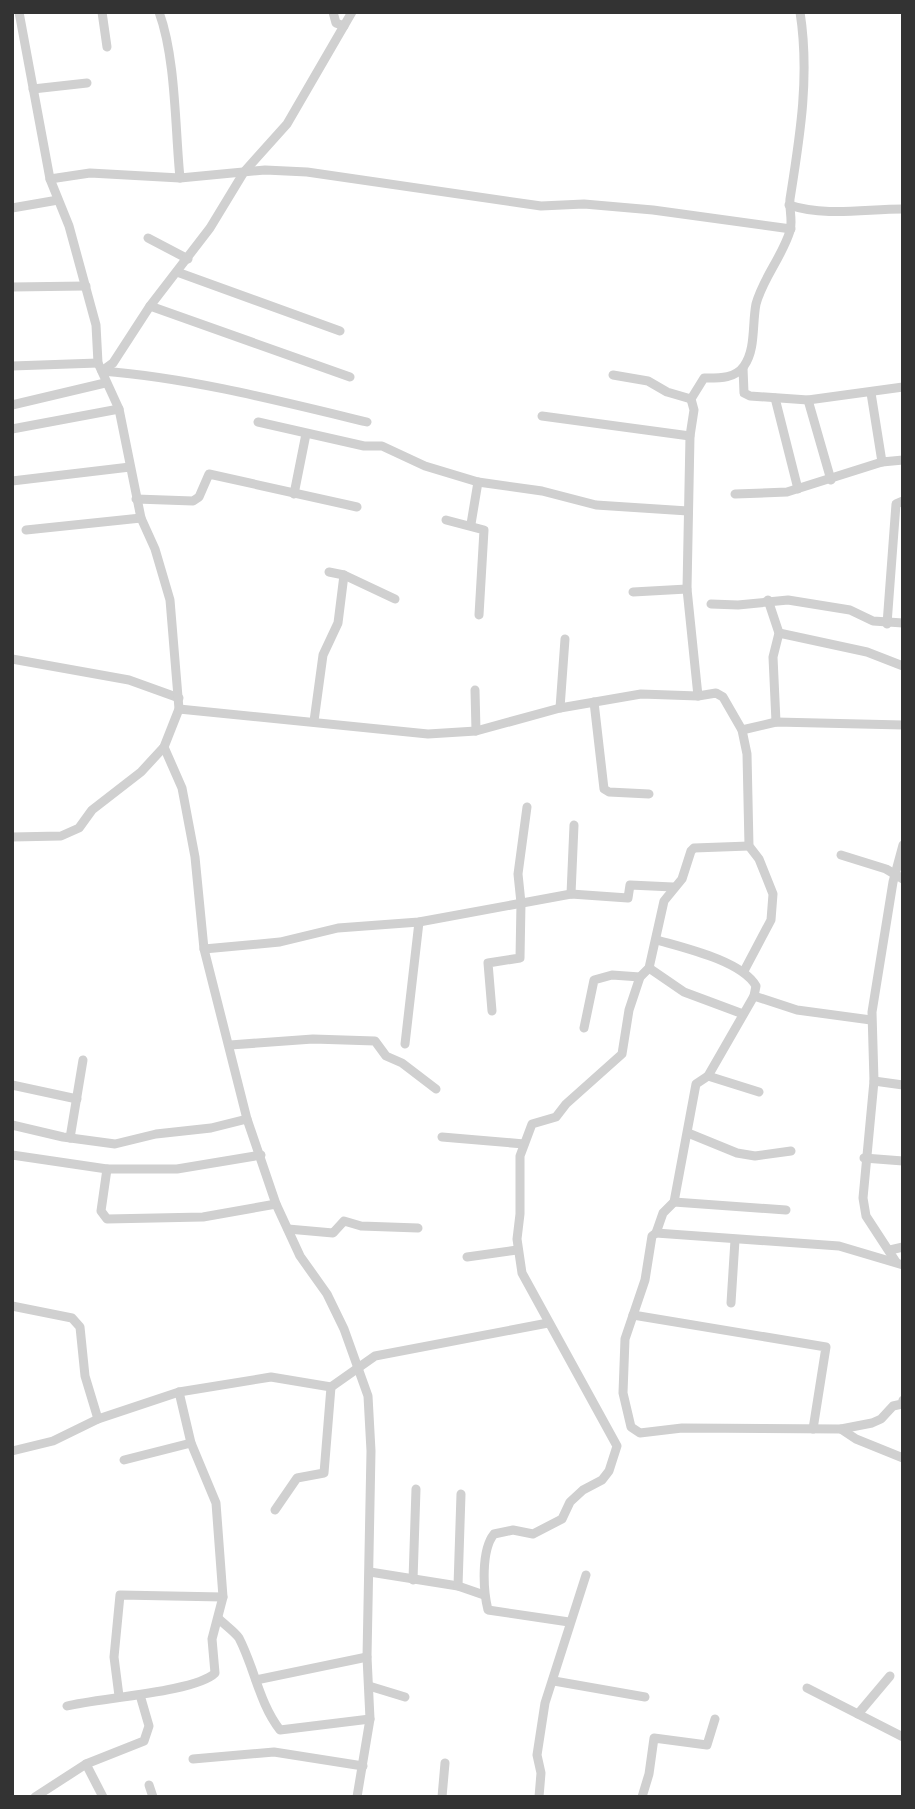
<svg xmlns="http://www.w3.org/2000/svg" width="915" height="1809" viewBox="0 0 915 1809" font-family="Signika,sans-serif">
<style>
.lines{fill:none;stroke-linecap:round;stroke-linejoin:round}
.minor{stroke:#d0d0d0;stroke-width:9}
</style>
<rect width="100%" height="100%" fill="#fff"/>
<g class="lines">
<g class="minor">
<polyline points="102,12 107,47"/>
<path d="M159 12C176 58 175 129 180 178"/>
<polyline points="333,12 336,23 344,26"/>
<polyline points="33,89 87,83"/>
<polyline points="50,179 90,173 180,178 265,170 307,172 541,206 584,204 653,210 791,229"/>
<path d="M789 205C826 217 865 209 903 209"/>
<polyline points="12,208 58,200"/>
<polyline points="148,238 188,259"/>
<polyline points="177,272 340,331"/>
<polyline points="12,287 86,286"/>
<polyline points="150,306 350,377"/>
<polyline points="12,366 98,363"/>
<polyline points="743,368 744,393 750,396 808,400 903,387"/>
<polyline points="102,371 113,363 150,306 210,228 244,172 287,124 352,12"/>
<path d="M102 371C191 378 280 401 367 422"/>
<polyline points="613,375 648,381 667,392 691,399"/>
<polyline points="871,393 882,462"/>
<polyline points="775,398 798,489"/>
<polyline points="808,400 831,480"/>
<polyline points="12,405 105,383"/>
<polyline points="542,416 690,436"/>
<polyline points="258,422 364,446 382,446 425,466 478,482 542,491 596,505 688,511"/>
<polyline points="12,429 119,409"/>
<polyline points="12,481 130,467"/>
<polyline points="294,494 306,434"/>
<polyline points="735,494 787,492 882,462 903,460"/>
<polyline points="136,499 193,501 199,497 209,474 357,507"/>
<polyline points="446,520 484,530 479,615"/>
<polyline points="471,524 478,482"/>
<polyline points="26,530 141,518"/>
<polyline points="329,572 344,575 395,599"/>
<polyline points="633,592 687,589"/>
<polyline points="768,600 779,633 773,657 776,722"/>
<polyline points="711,604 738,605 788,600 850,610 873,621 903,623"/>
<polyline points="887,624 896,504 903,501"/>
<polyline points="779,633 867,652 903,666"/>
<polyline points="12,659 129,680 179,698"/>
<polyline points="475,690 476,731"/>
<path d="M698 696 687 589 690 436 694 410 691 399 704 378C718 378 735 379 744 366 756 349 752 324 756 304 763 278 782 257 790 231 793 221 789 210 790 199 800 136 810 76 800 12"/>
<polyline points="594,702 604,789 609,792 649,794"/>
<polyline points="560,708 565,639"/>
<polyline points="179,709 428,734 476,731 560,708 641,694 698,696 716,693 723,697 742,730 747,754 749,846 759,859 773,894 771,920 744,971"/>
<polyline points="314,721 323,655 338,623 344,575"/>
<polyline points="742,730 776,722 903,725"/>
<polyline points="164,747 182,788 195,857 204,949 247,1119 276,1204 300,1256 327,1294 344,1329 368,1396 371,1451 367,1657 370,1719 357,1797"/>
<polyline points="12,837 61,836 79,828 92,810 141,772 164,747 179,709 170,600 155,549 141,518 119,409 98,363 96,325 69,226 50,179 19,12"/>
<polyline points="841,855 886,869 903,879"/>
<polyline points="571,894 574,825"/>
<path d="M657 940C685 948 742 961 756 986L754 996 708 1076 696 1084 674 1202 663 1213 656 1233 652 1236 645 1280 625 1339 623 1393 631 1427 640 1433 682 1428 841 1429 872 1423 881 1419 893 1406 902 1404 903 1400"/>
<polyline points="204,949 280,942 338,928 419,922 571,894 628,898 630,885 673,887"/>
<polyline points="649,968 684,992 743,1014"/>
<polyline points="754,996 797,1010 871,1020"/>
<polyline points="492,1011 488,963 520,958 521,903 518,874 527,807"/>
<polyline points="584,1028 594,980 612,975 640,977"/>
<polyline points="405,1044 419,922"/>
<polyline points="230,1045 313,1039 375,1041 386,1056 402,1063 436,1089"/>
<polyline points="708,1076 759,1092"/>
<polyline points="874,1081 903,1085"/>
<polyline points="12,1085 77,1099"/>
<polyline points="12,1125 63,1137 115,1144 156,1134 211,1128 247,1119"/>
<polyline points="688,1133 737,1153 755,1156 791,1151"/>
<polyline points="442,1137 524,1144"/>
<polyline points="70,1138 83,1060"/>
<polyline points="12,1155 107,1169 177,1169 261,1155"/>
<polyline points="864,1158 903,1161"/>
<polyline points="107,1169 101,1211 107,1219 203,1217 276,1204"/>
<polyline points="674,1202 786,1210"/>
<polyline points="288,1229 333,1233 344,1221 361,1226 418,1228"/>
<polyline points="656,1233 839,1246 903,1265"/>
<polyline points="890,1250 903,1247"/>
<polyline points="467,1257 517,1250"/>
<polyline points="896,1262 866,1216 863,1198 874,1081 872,1012 893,882 903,845"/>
<polyline points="731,1303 735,1240"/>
<polyline points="12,1306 72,1318 80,1327 85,1376 98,1419"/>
<polyline points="633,1315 826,1347 813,1429"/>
<polyline points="841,1429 856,1439 903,1458"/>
<polyline points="12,1451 53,1441 98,1419 179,1392 271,1377 331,1387 375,1356 548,1323"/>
<polyline points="124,1460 191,1443"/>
<polyline points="275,1510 297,1478 324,1473 331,1387"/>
<polyline points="370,1572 458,1586 484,1595"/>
<polyline points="413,1580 416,1489"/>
<polyline points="458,1586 461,1494"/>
<path d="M219 1619C225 1625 235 1632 239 1638 255 1669 259 1703 280 1730L370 1719"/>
<path d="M569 1622 488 1610C483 1590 481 1550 494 1534L513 1530 533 1534 562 1519 570 1502 583 1490 602 1480 609 1471 617 1446 522 1273 517 1239 520 1214V1156L532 1124 556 1117 566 1104 622 1054 629 1010 640 977 649 968 664 901 682 879 691 851 694 848 749 846"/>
<polyline points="256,1680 367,1657"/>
<polyline points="554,1681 645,1697"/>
<polyline points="369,1686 405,1697"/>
<polyline points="807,1688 903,1737"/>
<polyline points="119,1696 114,1657 120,1595 223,1597"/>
<path d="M67 1706C99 1698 196 1692 215 1673L212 1639 223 1597 216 1503 191 1443 179 1392"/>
<polyline points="858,1714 890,1676"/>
<polyline points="193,1759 274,1752 363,1766"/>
<polyline points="86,1764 103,1797"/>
<polyline points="149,1785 153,1797"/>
<polyline points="35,1797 86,1764 144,1741 149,1726 140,1695"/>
<polyline points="442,1797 445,1763"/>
<polyline points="539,1797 541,1773 537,1755 545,1703 586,1575"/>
<polyline points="642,1797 649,1774 654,1738 707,1745 715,1719"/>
</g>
</g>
<rect width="915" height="1809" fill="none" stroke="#333333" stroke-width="28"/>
</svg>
